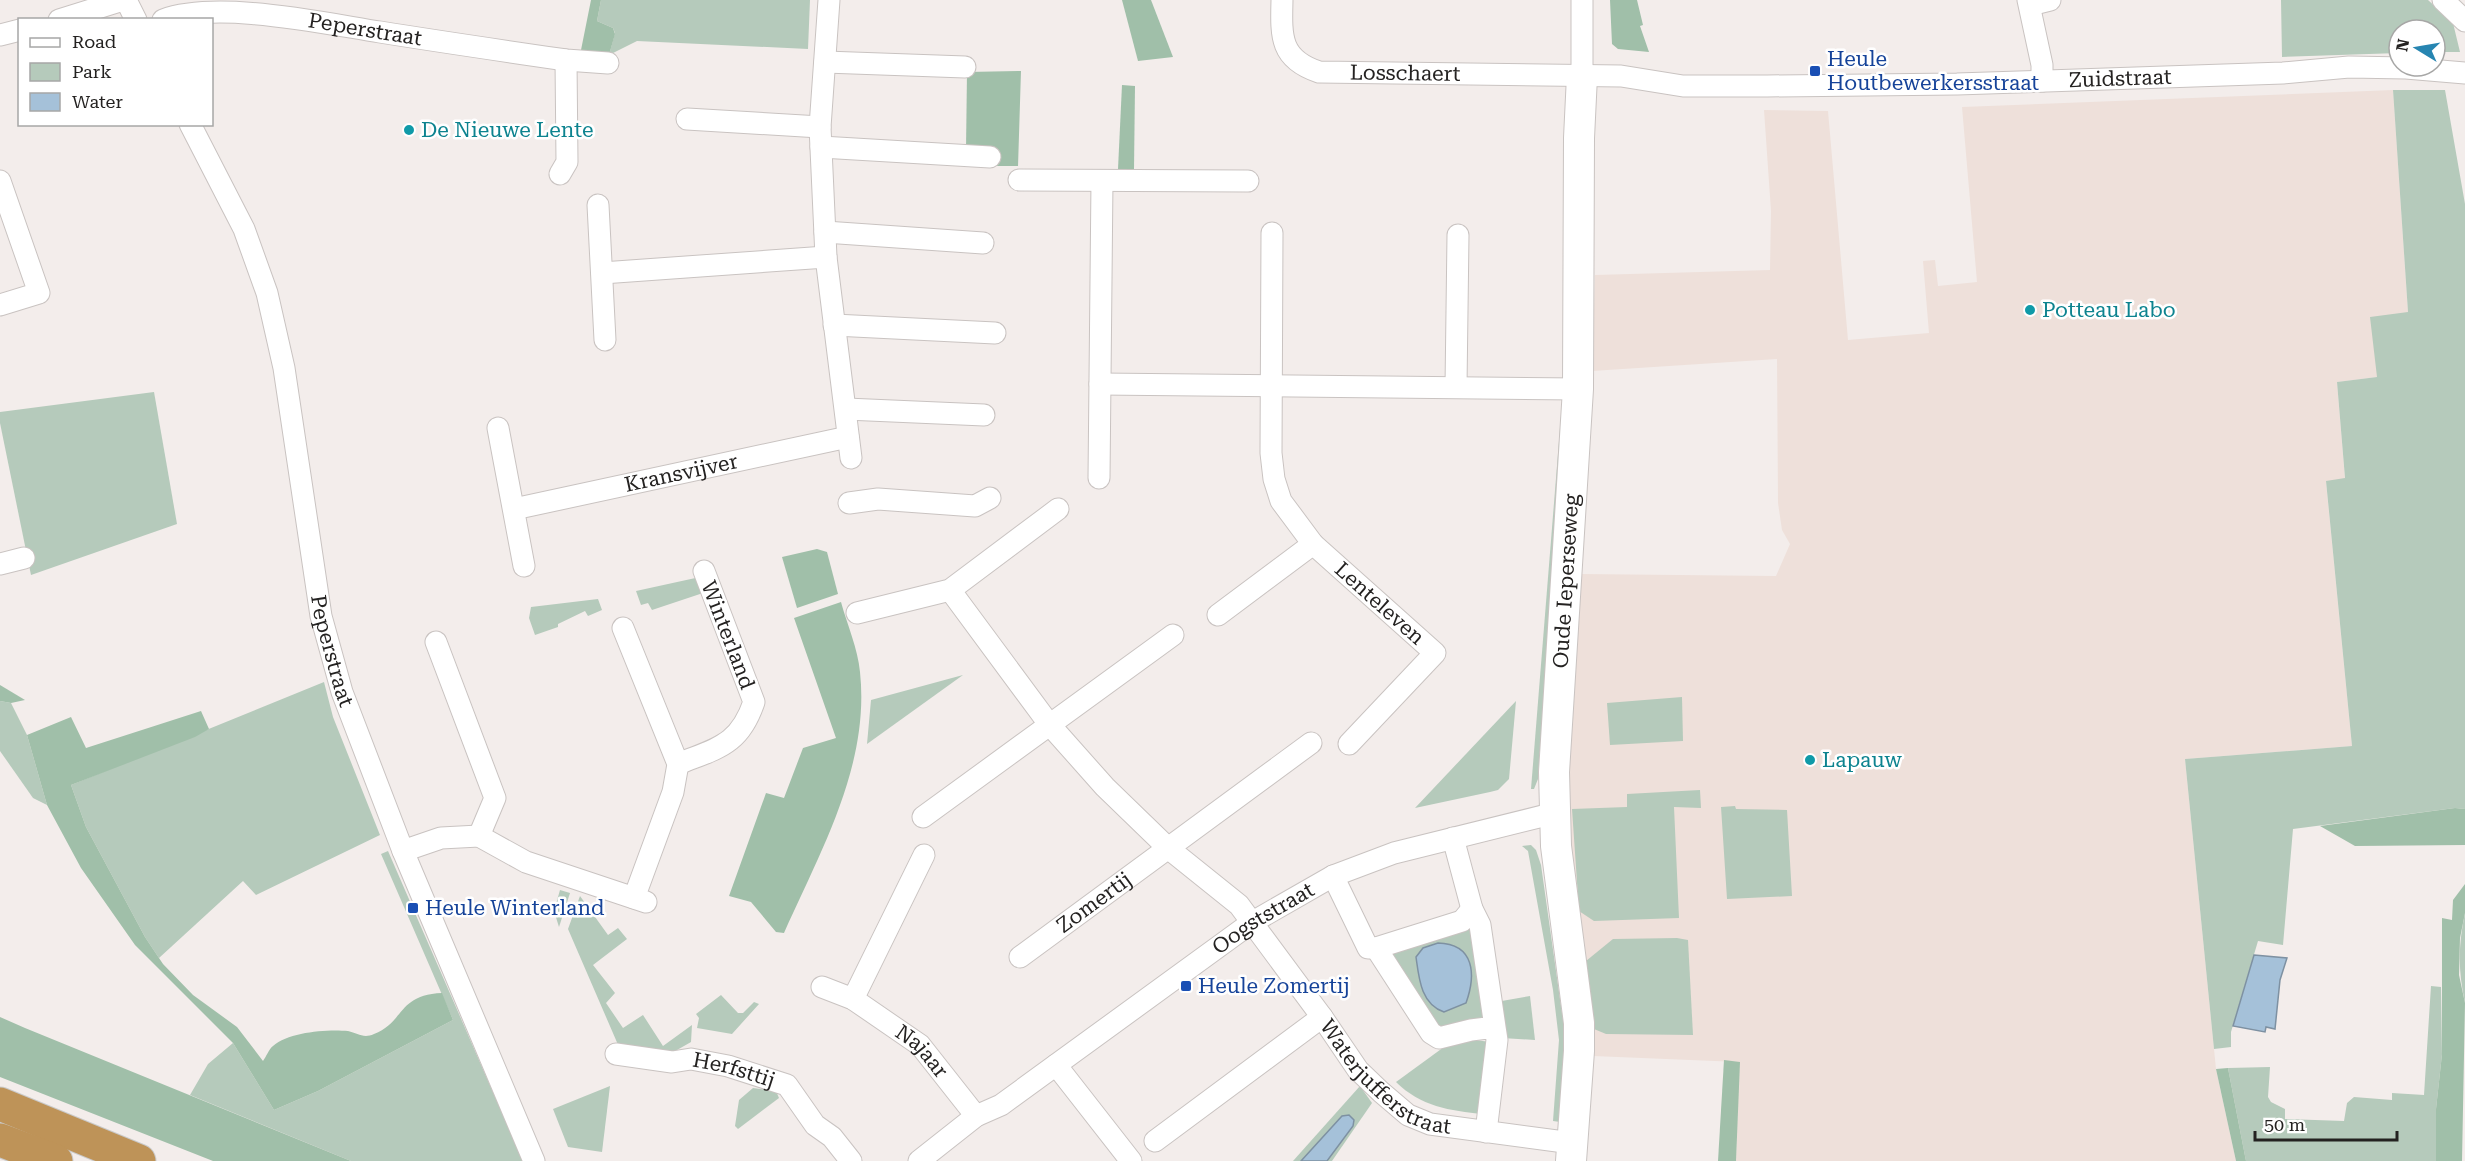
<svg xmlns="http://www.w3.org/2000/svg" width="2465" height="1161" viewBox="0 0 2465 1161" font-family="'Roboto Serif',serif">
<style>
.built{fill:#eee0da}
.green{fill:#b5cabb}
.forest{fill:#a0bfa9}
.water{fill:#a5c1d9;stroke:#7e91a2;stroke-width:1.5}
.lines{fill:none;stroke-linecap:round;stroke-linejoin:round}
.street-casing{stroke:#c9c3c1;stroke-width:23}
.secondary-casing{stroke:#c9c3c1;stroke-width:32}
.highway-casing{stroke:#cacaca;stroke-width:35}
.street{stroke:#fff;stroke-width:21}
.secondary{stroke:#fff;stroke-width:30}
.highway{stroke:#be9358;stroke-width:33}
.transit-dot{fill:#1a4fb4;stroke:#fff;stroke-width:2}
.culture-dot{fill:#0f9aa8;stroke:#fff;stroke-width:2}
.labels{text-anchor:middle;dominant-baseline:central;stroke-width:5;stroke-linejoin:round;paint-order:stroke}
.street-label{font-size:21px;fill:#242221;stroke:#fff}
.transit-label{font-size:21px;fill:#164399;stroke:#fff;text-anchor:start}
.culture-label{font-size:21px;fill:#0d838f;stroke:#fff;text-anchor:start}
</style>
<rect width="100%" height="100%" fill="#f3edeb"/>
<polygon class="built" points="2393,90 2408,312 2377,377 2337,382 2345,479 2326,482 2352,746 2185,759 2216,1069 2236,1161 1736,1161 1739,1062 1593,1056 1575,908 1565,764 1581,574 1776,576 1790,544 1782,530 1778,503 1777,359 1592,371 1595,275 1770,270 1771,211 1764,110 1828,111 1848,340 1929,333 1923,261 1935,260 1938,286 1977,282 1962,107"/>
<g class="green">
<polygon points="601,0 810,0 808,49 637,41 609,55 615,33 613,28 597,21"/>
<polygon points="2281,0 2428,0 2453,23 2460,52 2435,52 2435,30 2399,30 2399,53 2282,57"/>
<polygon points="2393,90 2445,90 2465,204 2465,809 2455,808 2293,829 2283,945 2258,941 2231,1032 2231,1047 2214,1049 2185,759 2352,746 2326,481 2345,478 2337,382 2377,377 2370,317 2408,312"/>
<polygon points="154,392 177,524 31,575 0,423 0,412"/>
<polygon points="1561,416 1563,416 1538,779 1534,789 1531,789"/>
<polygon points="700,577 706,592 652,610 648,603 641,605 636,591"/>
<polygon points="598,599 602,610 588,616 585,611 558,624 558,627 535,635 529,618 531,607"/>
<polygon points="963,675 867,744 871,700"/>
<polygon points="324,682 333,717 380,835 256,895 243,881 159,958 145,937 86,827 71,785"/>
<polygon points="1682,697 1683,741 1610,745 1607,703"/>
<polygon points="0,701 11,703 27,735 47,805 33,798 0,751"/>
<polygon points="1516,701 1509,779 1498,790 1490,792 1415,808"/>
<polygon points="1700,790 1701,808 1674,807 1679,918 1594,921 1579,911 1572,809 1627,807 1627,794"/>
<polygon points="1735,806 1736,809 1787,810 1792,896 1727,899 1721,807"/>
<polygon points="1531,845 1536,850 1541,865 1563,1020 1565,1053 1560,1122 1553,1121 1559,1040 1553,990 1528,851 1522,846"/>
<polygon points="388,851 523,1161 351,1161 190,1095 208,1064 233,1043 274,1110 318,1091 453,1020 381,854"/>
<polygon points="560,890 570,893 559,927 554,911"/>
<polygon points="580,896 608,935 618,928 627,939 593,965 615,993 606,1003 623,1028 643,1015 663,1046 692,1025 691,1042 670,1054 619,1047 568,929"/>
<path d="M2465 913V1003C2458 970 2458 946 2465 913Z"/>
<polygon points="1473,922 1489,1017 1434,1030 1382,950"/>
<polygon points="1677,938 1688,940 1693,1035 1606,1034 1594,1029 1586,961 1613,939"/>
<polygon points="2431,986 2441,987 2442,1054 2436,1109 2436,1161 2246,1161 2228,1068 2270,1067 2268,1097 2271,1102 2285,1109 2285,1119 2344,1121 2347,1103 2354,1097 2392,1100 2392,1093 2424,1095"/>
<polygon points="721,995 738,1013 743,1013 754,1002 759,1004 732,1034 697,1028 699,1018 696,1014"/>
<polygon points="1530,996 1535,1040 1502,1038 1496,1002"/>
<path d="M1466 1039 1491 1042 1483 1114C1450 1111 1420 1106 1396 1082L1444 1047Z"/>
<polygon points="610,1086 602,1152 568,1147 553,1109"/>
<polygon points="1360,1086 1372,1103 1332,1161 1293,1161"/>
<polygon points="753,1088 776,1091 779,1098 738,1129 735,1126 739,1100"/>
</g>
<g class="forest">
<polygon points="591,0 601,0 597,21 613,28 615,34 609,55 580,55"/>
<polygon points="1122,0 1151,0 1173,57 1138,61"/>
<polygon points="1610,0 1637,0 1643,25 1640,26 1649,52 1618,49 1612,44"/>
<polygon points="1021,71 1018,166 994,166 966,150 967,72"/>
<polygon points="1122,85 1135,86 1134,169 1118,169"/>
<polygon points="817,549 827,552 838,594 797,608 782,557"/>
<path d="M841 602C847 624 858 649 860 672 870 765 821 850 784 933L776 932 751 902 729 896 766 793 784 798 803 748 836 738 794 618Z"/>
<polygon points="0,685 25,700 11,703 0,701"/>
<path d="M201 711 209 729 195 737 71 785 86 827 145 937 163 964 193 995 237 1027 263 1061C266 1057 269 1049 273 1046 289 1032 327 1029 348 1031 358 1033 363 1039 374 1034 405 1022 397 995 442 993L453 1020 318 1091 274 1110 233 1043 135 945 81 868 47 805 27 735 71 717 86 748Z"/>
<polygon points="2455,808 2465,809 2465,845 2355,846 2320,826"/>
<polygon points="2465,884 2465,913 2460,938 2459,975 2465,1003 2462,1161 2436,1161 2436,1109 2442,1054 2442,918 2452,920 2453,900"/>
<polygon points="0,1017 25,1028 351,1161 213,1161 0,1077"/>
<polygon points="1724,1060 1740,1062 1736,1161 1718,1161"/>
<polygon points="2228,1068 2246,1161 2236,1161 2216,1069"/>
</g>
<g class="water">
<path d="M1438 943C1475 944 1476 975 1466 1003L1444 1012C1421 1004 1419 979 1416 957L1423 948Z"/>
<polygon points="2254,955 2287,958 2280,980 2275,1029 2266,1027 2265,1032 2233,1026"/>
<polygon points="1349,1115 1354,1120 1353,1126 1327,1161 1301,1161 1342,1116"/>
</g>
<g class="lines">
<defs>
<g id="street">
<polyline points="126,0 136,20"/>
<polyline points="829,0 820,127 826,257 851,458"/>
<path id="s1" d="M1282 0C1281 37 1280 59 1319 72L1621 76 1683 86H1767L1957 84 2283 73 2349 67 2406 68 2465 73"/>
<polyline points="1582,0 1582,76"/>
<polyline points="2028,0 2042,65 2042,81"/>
<polyline points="2443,0 2465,21"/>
<polyline points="2030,5 2050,0"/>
<polyline points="59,20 123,0"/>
<path id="s2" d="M163 20C217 0 322 23 380 32 442 42 504 51 566 60L608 63"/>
<polyline points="0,35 20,30"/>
<polyline points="825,62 965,67"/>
<polyline points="687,119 820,127"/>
<path id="s3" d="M190 124 244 229 267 293 284 368 321 616 342 692 403 851 534 1161"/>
<polyline points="821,147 990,157"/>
<polyline points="560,174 567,162 566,60"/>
<polyline points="1019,180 1248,181"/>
<polyline points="0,181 39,293 0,305"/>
<polyline points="598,205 605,340"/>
<polyline points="825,232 983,243"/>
<path id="s4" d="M1272 233 1271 453 1274 479 1281 501 1313 544 1435 653 1349 744"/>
<polyline points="602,273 826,257"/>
<polyline points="834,325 995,333"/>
<polyline points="1100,384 1578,389"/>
<polyline points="1456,387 1458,235"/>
<polyline points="846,409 984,415"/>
<polyline points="498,428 524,566"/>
<polyline points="1099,478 1102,181"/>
<polyline points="849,503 878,499 975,506 990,498"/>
<path id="s5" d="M514 509 848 437"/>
<polyline points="0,564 24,558"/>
<path id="s6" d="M950 590 1049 724 1105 787 1168 848 1239 905 1322 1017 1358 1070 1381 1092 1408 1115 1430 1124 1572 1143"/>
<polyline points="857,613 950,590 1058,509"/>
<polyline points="1218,615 1313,544"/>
<polyline points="623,628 678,764 673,792 634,898"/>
<polyline points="436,642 495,798 479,836"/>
<path d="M678 764C717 748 739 746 754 702L704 571"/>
<polyline points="923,817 1173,635"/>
<polyline points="1453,838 1472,909"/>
<polyline points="403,851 441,838 479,836 526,862 646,902"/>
<polyline points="1333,876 1368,948 1376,948"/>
<path id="s7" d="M1020 957 1311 743"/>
<path id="s8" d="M822 987 853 999 920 1045 976 1116"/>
<polyline points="853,999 924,855"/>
<path id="s9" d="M616 1054 672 1062 691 1059 728 1066 787 1085 815 1125 832 1137 851 1161"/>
<polyline points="1056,1065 1131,1161"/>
<polyline points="1486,1132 1497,1040 1495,1027 1471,1030 1439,1038 1431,1033 1376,948 1462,921 1472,909 1480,925 1495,1027"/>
<polyline points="1155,1141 1322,1017"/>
<path id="s10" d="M919 1161 976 1116 1001 1105 1251 923 1333 876 1394 853 1555 813"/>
</g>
<g id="secondary">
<path id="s11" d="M1571 1161 1579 1051V1023L1556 846 1554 772 1578 389 1579 138 1582 76"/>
</g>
<g id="highway">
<polyline points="0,1104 139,1161"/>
<polyline points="0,1140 56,1161"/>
</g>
</defs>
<use href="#street" class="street-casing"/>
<use href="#secondary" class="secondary-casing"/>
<use href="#highway" class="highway-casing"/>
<use href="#street" class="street"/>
<use href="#secondary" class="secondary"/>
<use href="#highway" class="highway"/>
</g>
<g class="transit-dot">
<rect x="1809" y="65" width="12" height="12" rx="3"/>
<rect x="407" y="902" width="12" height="12" rx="3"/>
<rect x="1180" y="980" width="12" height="12" rx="3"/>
</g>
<g class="culture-dot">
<circle cx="409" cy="130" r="6"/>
<circle cx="2030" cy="310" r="6"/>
<circle cx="1810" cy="760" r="6"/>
</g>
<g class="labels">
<g class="street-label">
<text stroke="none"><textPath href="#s2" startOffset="204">Peperstraat</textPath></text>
<text stroke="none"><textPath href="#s1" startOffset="176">Losschaert</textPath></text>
<text stroke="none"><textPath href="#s1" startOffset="892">Zuidstraat</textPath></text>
<text stroke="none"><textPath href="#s5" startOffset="171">Kransvijver</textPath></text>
<text stroke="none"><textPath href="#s11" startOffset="582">Oude Ieperseweg</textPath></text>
<text stroke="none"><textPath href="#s4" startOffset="412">Lenteleven</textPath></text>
<text transform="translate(728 635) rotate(69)">Winterland</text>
<text stroke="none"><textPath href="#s3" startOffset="550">Peperstraat</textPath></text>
<text stroke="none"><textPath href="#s7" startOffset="92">Zomertij</textPath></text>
<text stroke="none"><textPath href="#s10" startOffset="422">Oogststraat</textPath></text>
<text stroke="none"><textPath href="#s8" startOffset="120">Najaar</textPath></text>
<text stroke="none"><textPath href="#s6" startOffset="660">Waterjufferstraat</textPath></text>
<text stroke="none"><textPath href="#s9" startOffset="120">Herfsttij</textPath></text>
</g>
<g class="transit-label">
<text x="1827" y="59">Heule<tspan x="1827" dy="24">Houtbewerkersstraat</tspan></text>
<text x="425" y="908">Heule Winterland</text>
<text x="1198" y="986">Heule Zomertij</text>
</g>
<g class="culture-label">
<text x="421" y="130">De Nieuwe Lente</text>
<text x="2042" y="310">Potteau Labo</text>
<text x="1822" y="760">Lapauw</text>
</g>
</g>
<rect x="18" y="18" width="195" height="108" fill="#ffffff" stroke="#a7a7a6" stroke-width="1.5"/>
<rect x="30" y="38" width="30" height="9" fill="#ffffff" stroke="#a7a7a6" stroke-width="1.5"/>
<text x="72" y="48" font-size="18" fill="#242221">Road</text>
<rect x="30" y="63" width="30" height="18" fill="#b5cabb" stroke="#a7a7a6" stroke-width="1.5"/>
<text x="72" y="78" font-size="18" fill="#242221">Park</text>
<rect x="30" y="93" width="30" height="18" fill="#a5c1d9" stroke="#a7a7a6" stroke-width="1.5"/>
<text x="72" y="108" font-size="18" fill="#242221">Water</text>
<g transform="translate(2417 48) rotate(281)"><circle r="28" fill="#ffffff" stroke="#a7a7a6" stroke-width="1.5"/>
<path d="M0-4.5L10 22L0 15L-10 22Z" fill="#2785b1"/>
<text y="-9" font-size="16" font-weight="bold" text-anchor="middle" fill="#242221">N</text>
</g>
<path d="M2255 1131v9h142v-9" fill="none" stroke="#242221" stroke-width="3"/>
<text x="2264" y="1131" font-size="18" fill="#242221" stroke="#ffffff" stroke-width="4.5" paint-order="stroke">50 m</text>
</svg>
